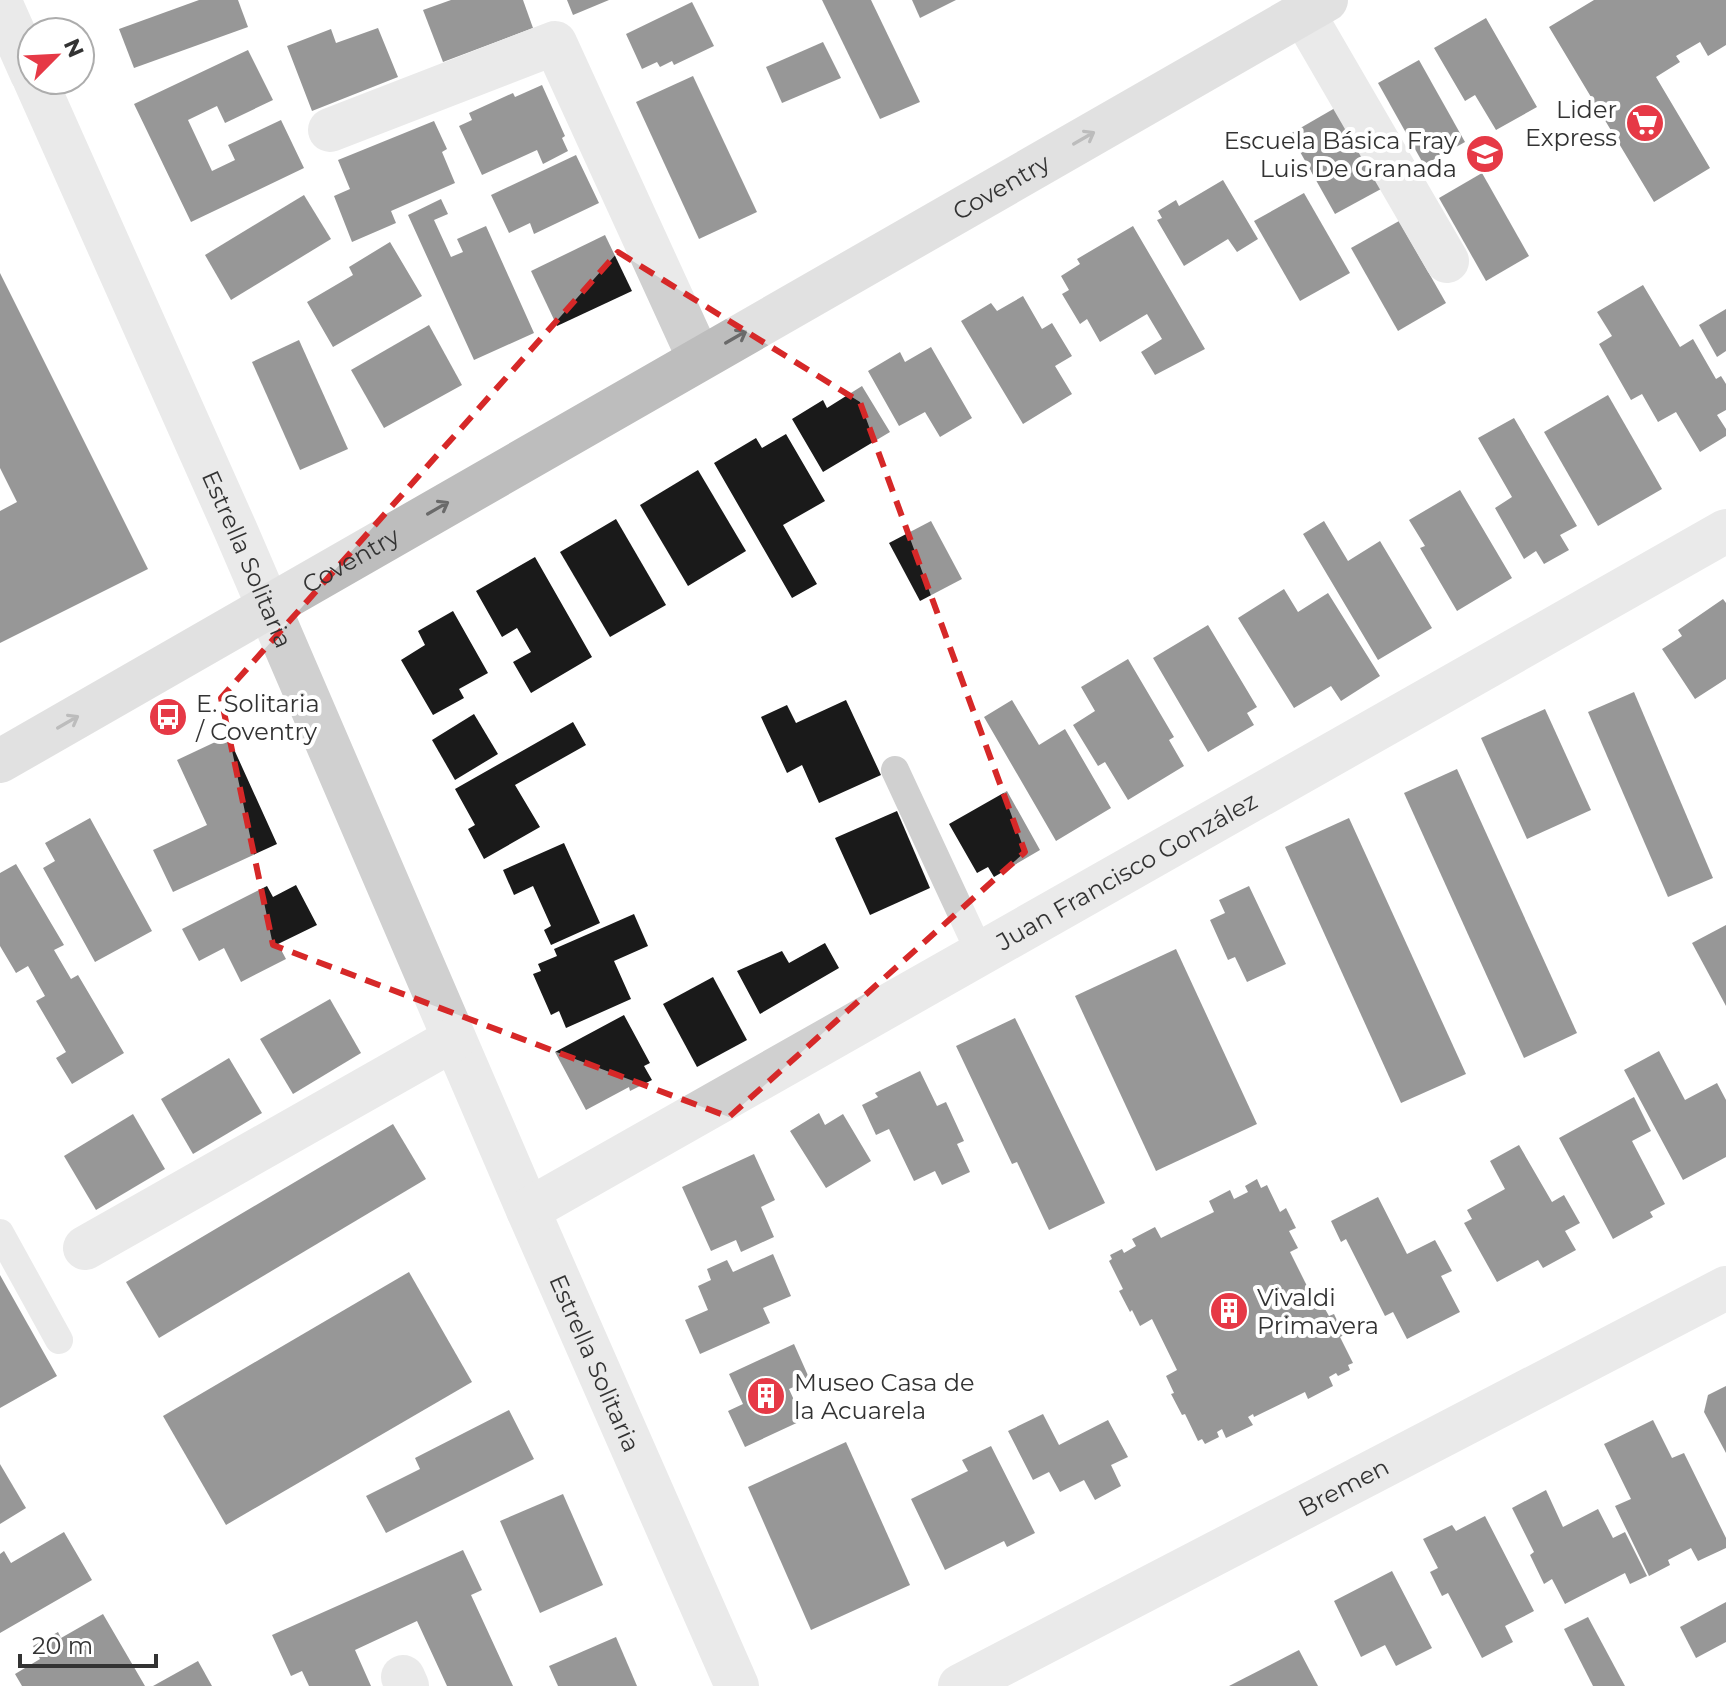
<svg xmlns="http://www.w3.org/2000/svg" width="1726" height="1686" viewBox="0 0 1726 1686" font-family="Montserrat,sans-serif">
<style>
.building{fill:#1a1a1a}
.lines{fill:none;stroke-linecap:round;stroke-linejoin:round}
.lane{stroke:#d0d0d0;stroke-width:28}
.street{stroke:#d0d0d0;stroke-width:44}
.secondary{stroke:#bdbdbd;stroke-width:44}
.oneway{stroke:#6a6a6a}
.marked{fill:none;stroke:#d62828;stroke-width:6;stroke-dasharray:16 10;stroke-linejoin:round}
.labels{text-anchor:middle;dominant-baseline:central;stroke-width:8;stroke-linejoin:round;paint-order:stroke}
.poi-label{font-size:24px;fill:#333;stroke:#fff;text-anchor:start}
.street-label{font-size:24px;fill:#333;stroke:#fff}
</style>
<rect width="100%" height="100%" fill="#fff"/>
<g class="building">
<polygon points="199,0 238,0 248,27 134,68 119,29"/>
<polygon points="451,0 523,0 533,28 443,62 423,10"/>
<polygon points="567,0 609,0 573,15"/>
<polygon points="822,0 871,0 920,102 880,119"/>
<polygon points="912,0 956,0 920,18"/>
<polygon points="1594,0 1726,0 1726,45 1708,56 1700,42 1676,56 1680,62 1656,77 1710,168 1654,202 1549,27"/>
<polygon points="692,2 714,46 674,65 672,61 660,67 657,62 642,69 626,34"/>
<polygon points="1486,18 1537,107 1496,130 1475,95 1465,101 1434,48"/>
<polygon points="378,28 398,77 312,111 287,46 331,29 336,43"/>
<polygon points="823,42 841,78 782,103 766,67"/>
<polygon points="248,50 273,100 225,123 217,106 188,120 212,171 235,160 228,145 281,120 304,168 191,222 134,104"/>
<polygon points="1419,60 1465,142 1424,165 1378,83"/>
<polygon points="693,76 757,212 699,239 636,102"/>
<polygon points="542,85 565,136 562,138 568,151 543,164 537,150 482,175 459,126 472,120 469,113 513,93 515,97"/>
<polygon points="1335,108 1381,189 1335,214 1290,134"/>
<polygon points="434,121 447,149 442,152 455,183 391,211 396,223 352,242 334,196 350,189 338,160"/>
<polygon points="576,155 599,203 534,234 530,223 509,233 491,195"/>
<polygon points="1482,173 1529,256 1486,281 1439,198"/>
<polygon points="1223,180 1258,239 1237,252 1228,239 1184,266 1157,220 1162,218 1158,211 1176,200 1179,206"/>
<polygon points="1304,193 1350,273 1300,301 1254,221"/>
<polygon points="304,195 331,239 231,300 205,255"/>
<polygon points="441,199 448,214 434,220 451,257 463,252 457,239 486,226 534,333 474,360 408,215"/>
<polygon points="1399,221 1446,303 1398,331 1351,248"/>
<polygon points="1133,226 1205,349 1155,375 1141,352 1162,339 1147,314 1100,342 1087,319 1080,324 1062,294 1069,290 1061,276 1080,264 1077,259"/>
<polygon points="605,235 632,291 557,326 531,271"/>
<polygon points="390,242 422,296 333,347 307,302 353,275 349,267"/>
<polygon points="0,273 148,569 0,643 0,511 17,502 0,468"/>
<polygon points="1643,285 1680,347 1693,339 1716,379 1721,376 1726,384 1726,410 1717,415 1726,429 1726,436 1700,452 1676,412 1658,422 1642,394 1631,400 1599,344 1612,336 1597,312"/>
<polygon points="1023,296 1042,329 1052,323 1072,356 1055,366 1072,394 1023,424 961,321 991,303 997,311"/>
<polygon points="1726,309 1726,351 1717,357 1699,325"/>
<polygon points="429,325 462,385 384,428 351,370"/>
<polygon points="299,340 348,449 300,470 252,362"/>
<polygon points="931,347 972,418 940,437 925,412 899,426 868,371 900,352 905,362"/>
<polygon points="862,386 890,432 823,472 792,419 823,400 827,408"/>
<polygon points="1608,395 1662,489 1598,526 1544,432"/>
<polygon points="1514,418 1577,526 1560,535 1569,550 1544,564 1536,551 1524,559 1495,508 1512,497 1478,438"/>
<polygon points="786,434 825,501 783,525 817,584 792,598 714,463 756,438 762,448"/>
<polygon points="698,470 746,551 688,586 640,505"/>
<polygon points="1460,490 1512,578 1457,611 1420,548 1425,546 1409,520"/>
<polygon points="616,519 666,605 610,637 560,552"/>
<polygon points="931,521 962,579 920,601 889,543"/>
<polygon points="1324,521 1348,561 1380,541 1432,628 1378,660 1303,534"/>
<polygon points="535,557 592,657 531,693 513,662 531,652 517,628 502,637 476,591"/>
<polygon points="1284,589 1298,612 1328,593 1380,676 1341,701 1331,686 1294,708 1238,618"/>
<polygon points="1723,599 1726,603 1726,679 1695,699 1662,649 1682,636 1678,630"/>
<polygon points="453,611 488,673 459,689 464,698 433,715 401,660 425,645 418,631"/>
<polygon points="1208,625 1257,707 1247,713 1254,725 1208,752 1153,658"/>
<polygon points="1128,659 1174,737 1169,740 1184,766 1128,800 1105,762 1098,766 1073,725 1095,711 1081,687"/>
<polygon points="1634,692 1713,878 1668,897 1588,712"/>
<polygon points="846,700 881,775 819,803 802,765 787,773 761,717 787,705 796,723"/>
<polygon points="1012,700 1039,745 1065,729 1111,808 1056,841 984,717"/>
<polygon points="1545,709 1591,810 1527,839 1481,738"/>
<polygon points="474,714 498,754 455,780 432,740"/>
<polygon points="573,722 586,745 515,785 540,827 484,859 468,829 475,825 455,789"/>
<polygon points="228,736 277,844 173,892 153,850 207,825 177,760"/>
<polygon points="1457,769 1577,1033 1524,1058 1404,793"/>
<polygon points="1007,791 1040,850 994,877 988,867 977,873 949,824"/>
<polygon points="897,811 930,888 870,915 835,838"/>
<polygon points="90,818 152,931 95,962 43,868 55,861 45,843"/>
<polygon points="1349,818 1466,1074 1401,1103 1285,847"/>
<polygon points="564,843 600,923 551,945 544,930 551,926 533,886 514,895 503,870"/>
<polygon points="16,864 64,945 54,950 71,979 78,975 124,1053 72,1084 56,1058 66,1052 36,1001 45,996 28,966 16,973 0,946 0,873"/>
<polygon points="296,885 317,925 278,944 286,959 241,982 224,948 199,961 182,929 267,886 273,897"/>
<polygon points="1249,886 1286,964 1247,982 1235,957 1228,960 1210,920 1225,913 1219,900"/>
<polygon points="634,914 648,946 614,961 631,999 566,1028 559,1011 551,1015 533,974 541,971 538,964 557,956 554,949"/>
<polygon points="1726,925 1726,1006 1692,943"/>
<polygon points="825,943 839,968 760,1014 737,971 782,951 789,963"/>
<polygon points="1176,949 1257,1124 1156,1171 1075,996"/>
<polygon points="713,977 747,1040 697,1067 663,1004"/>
<polygon points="330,999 361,1053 293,1094 260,1039"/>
<polygon points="624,1015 650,1063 644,1066 652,1080 630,1091 629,1087 586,1110 555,1052"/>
<polygon points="1015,1018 1105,1203 1049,1230 1017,1162 1012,1164 956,1046"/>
<polygon points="1659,1051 1685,1100 1717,1083 1726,1100 1726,1157 1683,1180 1624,1070"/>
<polygon points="229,1058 262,1113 193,1154 161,1099"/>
<polygon points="920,1071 937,1106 946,1102 964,1141 957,1144 970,1172 942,1185 935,1171 914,1181 889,1129 876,1135 862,1105 878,1097 875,1093"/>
<polygon points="1634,1097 1651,1131 1632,1141 1665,1204 1650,1212 1653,1217 1613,1239 1559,1138"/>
<polygon points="819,1113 825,1125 843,1114 871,1161 826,1188 790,1131"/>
<polygon points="133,1114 165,1169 96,1210 64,1156"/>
<polygon points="393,1124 426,1179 159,1338 126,1282"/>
<polygon points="1519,1145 1552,1202 1564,1195 1580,1223 1565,1231 1576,1250 1543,1268 1538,1260 1497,1282 1464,1223 1472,1219 1467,1210 1505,1189 1490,1161"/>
<polygon points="754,1154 775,1200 761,1207 774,1237 741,1252 736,1240 711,1251 682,1187"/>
<polygon points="1257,1179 1261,1188 1267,1185 1280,1212 1286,1208 1296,1228 1289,1231 1298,1248 1290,1252 1315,1302 1320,1300 1329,1316 1334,1314 1344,1335 1340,1337 1353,1363 1348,1365 1350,1370 1338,1376 1336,1373 1329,1377 1333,1386 1308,1399 1305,1392 1254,1417 1253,1414 1248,1417 1253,1425 1226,1438 1222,1429 1217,1432 1219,1437 1205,1444 1202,1439 1198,1441 1185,1414 1182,1415 1171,1394 1174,1393 1166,1376 1177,1370 1152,1319 1140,1326 1132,1310 1130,1312 1119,1291 1123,1289 1109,1261 1112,1259 1110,1255 1122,1249 1124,1253 1136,1246 1132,1239 1155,1227 1161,1238 1214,1212 1209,1201 1230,1190 1234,1199 1248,1192 1245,1186"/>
<polygon points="1378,1197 1407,1254 1435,1240 1452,1271 1441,1276 1460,1312 1407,1339 1393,1312 1385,1316 1346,1239 1341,1242 1331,1221"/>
<polygon points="773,1254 791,1296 763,1308 770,1323 700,1354 685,1320 708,1310 698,1286 711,1280 707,1269 727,1260 733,1272"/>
<polygon points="409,1272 472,1382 226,1525 163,1416"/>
<polygon points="0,1275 57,1376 0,1408"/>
<polygon points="794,1344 810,1380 789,1389 803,1420 745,1447 728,1411 743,1404 729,1374"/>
<polygon points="1726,1386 1726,1453 1704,1412 1708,1395"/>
<polygon points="509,1410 534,1459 386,1533 366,1496 420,1469 415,1458"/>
<polygon points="1043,1414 1059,1445 1108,1420 1128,1457 1111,1465 1121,1486 1095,1500 1084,1480 1060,1492 1049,1472 1033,1480 1008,1431"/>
<polygon points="1653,1420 1672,1458 1684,1453 1726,1538 1726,1548 1698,1561 1691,1548 1668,1560 1670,1565 1649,1576 1615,1506 1631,1499 1604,1444"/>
<polygon points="846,1442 910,1585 811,1630 748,1487"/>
<polygon points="991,1446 1035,1533 1007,1547 1004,1541 945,1570 911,1499 968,1471 962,1460"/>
<polygon points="0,1464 26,1508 0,1524"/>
<polygon points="1546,1490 1563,1527 1598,1509 1613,1538 1625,1532 1647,1576 1630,1584 1625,1573 1565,1604 1552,1579 1544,1584 1530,1555 1534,1552 1512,1508"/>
<polygon points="563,1494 603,1585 540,1613 500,1521"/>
<polygon points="1485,1516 1534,1611 1505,1626 1513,1642 1482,1658 1448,1593 1442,1596 1430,1572 1438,1568 1423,1539 1452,1525 1456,1531"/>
<polygon points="64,1532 92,1580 0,1633 0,1554 4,1551 11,1563"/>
<polygon points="463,1550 482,1590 471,1595 513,1686 447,1686 417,1621 355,1650 371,1686 309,1686 302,1671 291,1676 272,1635"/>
<polygon points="1392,1571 1432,1648 1396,1666 1385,1645 1361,1657 1334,1601"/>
<polygon points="1726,1602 1726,1642 1696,1658 1680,1627"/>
<polygon points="103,1614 145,1686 22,1686 15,1674 40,1659 33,1646 58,1632 61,1638"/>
<polygon points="1588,1617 1625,1686 1593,1686 1564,1629"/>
<polygon points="616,1637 637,1686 558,1686 549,1666"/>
<polygon points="1299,1650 1318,1686 1229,1686"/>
<polygon points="198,1661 212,1686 153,1686"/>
</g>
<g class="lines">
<g class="lane">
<polyline points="895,770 980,953"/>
<polyline points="0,1233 59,1340"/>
</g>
<g class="street">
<polyline points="0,2 32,74"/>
<polyline points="1303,13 1447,261"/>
<path id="s1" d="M35 80 236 531 528 1210 737 1686"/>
<polyline points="330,130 555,43 699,358"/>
<path id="s2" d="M528 1210 1726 531"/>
<polyline points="85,1248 454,1039"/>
<polyline points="403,1677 407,1686"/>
<path id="s3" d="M960 1686 1726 1288"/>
</g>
<path class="secondary" id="s4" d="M0 761 1326 0"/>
</g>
<defs><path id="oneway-shaft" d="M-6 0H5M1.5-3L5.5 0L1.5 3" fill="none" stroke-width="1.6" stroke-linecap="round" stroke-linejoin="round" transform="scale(2)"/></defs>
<g class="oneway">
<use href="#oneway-shaft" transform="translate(1084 138) rotate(-30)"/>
<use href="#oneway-shaft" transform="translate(736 337) rotate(-30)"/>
<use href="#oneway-shaft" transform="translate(438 508) rotate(-30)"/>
<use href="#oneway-shaft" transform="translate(68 722) rotate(-30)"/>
</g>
<path d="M0 0H1726V1686H0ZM618 252 860 402 1025 852 729 1117 273 945 221 698Z" fill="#fff" fill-opacity=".55" fill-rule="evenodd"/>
<path class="marked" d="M618 252 860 402 1025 852 729 1117 273 945 221 698Z"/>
<defs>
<symbol id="supermarket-disc" viewBox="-11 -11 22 22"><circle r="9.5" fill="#e63946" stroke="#fff"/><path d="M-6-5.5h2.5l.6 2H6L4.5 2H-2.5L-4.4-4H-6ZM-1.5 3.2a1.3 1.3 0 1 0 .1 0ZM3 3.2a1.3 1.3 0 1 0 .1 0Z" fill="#fff"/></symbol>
<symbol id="school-disc" viewBox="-11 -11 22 22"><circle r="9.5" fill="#e63946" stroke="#fff"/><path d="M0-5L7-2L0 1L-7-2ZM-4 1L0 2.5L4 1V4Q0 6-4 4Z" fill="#fff"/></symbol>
<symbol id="bus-disc" viewBox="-11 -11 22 22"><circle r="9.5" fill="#e63946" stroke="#fff"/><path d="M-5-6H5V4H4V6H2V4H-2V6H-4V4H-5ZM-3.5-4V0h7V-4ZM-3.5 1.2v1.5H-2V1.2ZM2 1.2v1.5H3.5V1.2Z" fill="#fff"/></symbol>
<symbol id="building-disc" viewBox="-11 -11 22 22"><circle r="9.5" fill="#e63946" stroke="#fff"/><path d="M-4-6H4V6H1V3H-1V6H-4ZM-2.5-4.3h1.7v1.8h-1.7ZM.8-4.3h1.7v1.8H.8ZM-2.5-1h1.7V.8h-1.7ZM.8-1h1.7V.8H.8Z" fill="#fff"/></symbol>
</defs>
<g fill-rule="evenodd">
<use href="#supermarket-disc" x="1623" y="101" width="44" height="44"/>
<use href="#school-disc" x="1463" y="132" width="44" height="44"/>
<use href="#bus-disc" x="146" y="695" width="44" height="44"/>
<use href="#building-disc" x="1207" y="1289" width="44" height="44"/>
<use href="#building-disc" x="744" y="1374" width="44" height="44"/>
</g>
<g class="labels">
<g class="poi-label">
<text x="1617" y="109" text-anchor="end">Lider<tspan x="1617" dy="28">Express</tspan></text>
<text x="1457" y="140" text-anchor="end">Escuela Básica Fray<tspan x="1457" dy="28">Luis De Granada</tspan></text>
<text x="196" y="703">E. Solitaria<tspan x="196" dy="28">/ Coventry</tspan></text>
<text x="1257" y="1297">Vivaldi<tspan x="1257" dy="28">Primavera</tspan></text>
<text x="794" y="1382">Museo Casa de<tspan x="794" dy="28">la Acuarela</tspan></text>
</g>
<g class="street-label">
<text stroke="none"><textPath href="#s4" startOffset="1154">Coventry</textPath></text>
<text stroke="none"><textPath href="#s1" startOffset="524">Estrella Solitaria</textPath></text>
<text stroke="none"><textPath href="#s4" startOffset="404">Coventry</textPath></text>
<text stroke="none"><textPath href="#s2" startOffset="688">Juan Francisco González</textPath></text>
<text stroke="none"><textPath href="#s1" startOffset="1400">Estrella Solitaria</textPath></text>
<text stroke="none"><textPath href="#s3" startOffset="432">Bremen</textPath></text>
</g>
</g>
<g transform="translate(56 56) rotate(66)"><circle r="38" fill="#ffffff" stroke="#adadad" stroke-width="2"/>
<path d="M0-6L14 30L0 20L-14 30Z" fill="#e63946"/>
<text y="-12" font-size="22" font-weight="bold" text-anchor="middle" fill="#333333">N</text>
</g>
<path d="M20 1654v12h136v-12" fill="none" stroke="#333333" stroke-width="4"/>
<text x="32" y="1654" font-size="24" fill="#333333" stroke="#ffffff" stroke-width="6" paint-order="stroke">20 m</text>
</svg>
